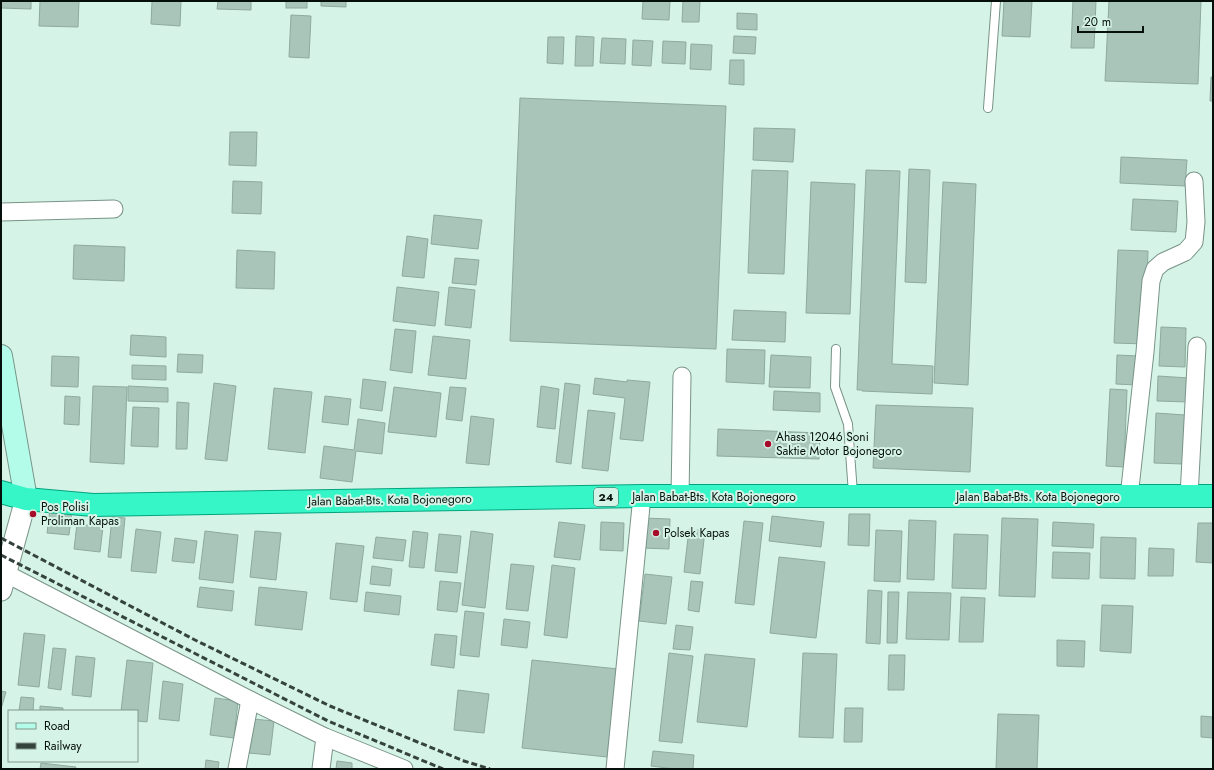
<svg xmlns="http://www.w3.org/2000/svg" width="1214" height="770" viewBox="0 0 1214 770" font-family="Jost,sans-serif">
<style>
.building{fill:#a9c5b9;stroke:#8ea99d}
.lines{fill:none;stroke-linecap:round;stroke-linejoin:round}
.service-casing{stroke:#789387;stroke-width:10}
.minor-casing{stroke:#789387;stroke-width:19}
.tertiary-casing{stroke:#789387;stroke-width:23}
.secondary-casing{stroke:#789387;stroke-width:24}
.trunk-casing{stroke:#04a47d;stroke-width:24}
.service{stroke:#fff;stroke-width:8}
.minor{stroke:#fff;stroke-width:17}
.tertiary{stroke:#fff;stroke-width:21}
.secondary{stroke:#b3fcea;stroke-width:22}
.trunk{stroke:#36f6c8;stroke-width:22}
.rail{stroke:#35433d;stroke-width:3;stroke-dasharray:6 3;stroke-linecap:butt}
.poi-dot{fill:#a60c2a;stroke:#d6f3e7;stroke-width:1.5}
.labels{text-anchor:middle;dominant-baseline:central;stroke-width:4;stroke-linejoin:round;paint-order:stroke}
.shield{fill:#d6f3e7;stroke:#44534d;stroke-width:1}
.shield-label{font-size:11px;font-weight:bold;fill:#050f0b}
.poi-label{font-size:12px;fill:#050f0b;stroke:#d6f3e7;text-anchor:start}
.street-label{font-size:12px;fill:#050f0b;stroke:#d6f3e7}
</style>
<rect width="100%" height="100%" fill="#d6f3e7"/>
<g class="building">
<polygon points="1,1 31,1 31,9 1,8"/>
<polygon points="40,1 79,1 78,27 39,26"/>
<polygon points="152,1 181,1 180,26 151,24"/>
<polygon points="218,1 251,1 251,10 217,9"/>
<rect x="286" y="1" width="21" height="7"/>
<polygon points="321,1 346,1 346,7 321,6"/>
<polygon points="643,1 670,1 669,20 642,19"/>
<polygon points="683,1 700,1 699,22 682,22"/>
<polygon points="1004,1 1032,1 1030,37 1002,36"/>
<polygon points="1073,1 1096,1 1094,48 1071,48"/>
<polygon points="1109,1 1201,1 1198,84 1105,81"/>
<polygon points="737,13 757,14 757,30 737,29"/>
<polygon points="291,15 311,16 309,58 289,57"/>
<polygon points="576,36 594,37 593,66 575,66"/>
<polygon points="734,36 756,37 755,54 733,53"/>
<polygon points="548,37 564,37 563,64 547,63"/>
<polygon points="602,38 626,39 625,64 600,63"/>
<polygon points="633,40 653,41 651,66 632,65"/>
<polygon points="663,41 686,42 685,64 662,63"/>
<polygon points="691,44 712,45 711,70 690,69"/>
<polygon points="730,60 744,60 744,85 729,84"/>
<polygon points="1211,77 1213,77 1213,101 1210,101"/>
<polygon points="520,98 726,106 716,349 510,341"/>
<polygon points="754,128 795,129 793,162 753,160"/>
<polygon points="230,132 257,132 256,166 229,165"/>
<polygon points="1121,157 1187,160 1185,186 1120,183"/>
<polygon points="909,169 930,170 926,283 905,282"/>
<polygon points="752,170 788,171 784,274 748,273"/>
<polygon points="866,170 900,171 892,364 933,366 932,394 862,391 862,390 857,390"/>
<polygon points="233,181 262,182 261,214 232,213"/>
<polygon points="811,182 855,184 850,314 806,313"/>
<polygon points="943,182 976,184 968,385 934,383"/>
<polygon points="1133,199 1178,201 1176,232 1131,230"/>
<polygon points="434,215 482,220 478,249 431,244"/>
<polygon points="407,236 428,239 424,278 402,276"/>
<polygon points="74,245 125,247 124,281 73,279"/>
<polygon points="237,250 275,252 274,289 236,288"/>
<polygon points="1118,250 1148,251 1145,344 1114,343"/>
<polygon points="455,258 479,260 476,285 452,283"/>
<polygon points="397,287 439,292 435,326 393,321"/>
<polygon points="449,287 475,290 471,328 445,325"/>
<polygon points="734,310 786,312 785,342 732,340"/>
<polygon points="1161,327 1186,328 1185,367 1159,366"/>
<polygon points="395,329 416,331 412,373 390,370"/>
<polygon points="131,335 166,337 166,357 130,355"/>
<polygon points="433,336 470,340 466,379 428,375"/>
<polygon points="727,349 765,350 764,384 726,382"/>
<polygon points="178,354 203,355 202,373 177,372"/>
<polygon points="771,355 811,357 810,388 769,387"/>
<polygon points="1117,355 1138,356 1137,385 1116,384"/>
<polygon points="52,356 79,357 78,387 51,386"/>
<polygon points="132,365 166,366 166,380 132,379"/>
<polygon points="1158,376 1189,378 1188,402 1157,401"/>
<polygon points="595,378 627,382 627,380 650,382 643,441 620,439 625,398 593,394"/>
<polygon points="363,379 386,382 382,411 360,408"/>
<polygon points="214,383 236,386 227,461 205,459"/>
<polygon points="565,383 580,385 571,464 556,462"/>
<polygon points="93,386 127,387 124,464 90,462"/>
<polygon points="128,386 168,388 168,402 128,401"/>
<polygon points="541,386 559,389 555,429 537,427"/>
<polygon points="394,387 441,393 436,437 388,432"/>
<polygon points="450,387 466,388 462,421 446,419"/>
<polygon points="274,388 312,392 305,453 268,449"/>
<polygon points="1110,389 1127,390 1124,467 1106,466"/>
<polygon points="774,391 820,393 820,412 773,410"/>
<polygon points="65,396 80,397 79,425 64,424"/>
<polygon points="325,396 351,399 348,425 322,422"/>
<polygon points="177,402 189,403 187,449 176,449"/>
<polygon points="876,405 973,408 970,472 873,468"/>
<polygon points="133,407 159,408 158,447 131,446"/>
<polygon points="588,410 615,413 608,471 582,468"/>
<polygon points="1156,413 1185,415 1183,464 1154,463"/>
<polygon points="471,416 494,419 489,465 466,463"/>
<polygon points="358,419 385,423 382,454 356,451 352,482 320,478 324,446 354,450"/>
<polygon points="718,429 820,433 819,459 717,456"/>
<polygon points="50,508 72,510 69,535 47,533"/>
<polygon points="849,514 870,514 869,546 848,545"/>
<polygon points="772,516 824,522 821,547 769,541"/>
<polygon points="112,517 125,518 121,558 108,557"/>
<polygon points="643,518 670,519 669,549 642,548"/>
<polygon points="1002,518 1038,519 1035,597 999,596"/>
<polygon points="909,520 936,521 934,580 907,579"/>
<polygon points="744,521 763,523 754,605 735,603"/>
<polygon points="559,522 585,525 580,560 554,557"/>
<polygon points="601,522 624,523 623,551 600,550"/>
<polygon points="1053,522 1094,524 1093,548 1052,546"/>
<polygon points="1198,523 1213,523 1213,563 1196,562"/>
<polygon points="77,524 103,527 100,552 74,549"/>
<polygon points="136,529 161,532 156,573 131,571"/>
<polygon points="689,529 705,531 700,574 684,572"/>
<polygon points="876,530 902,531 900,582 874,581"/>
<polygon points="205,531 238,535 233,583 199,579"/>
<polygon points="255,531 281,533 276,580 250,577"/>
<polygon points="413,531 428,533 424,568 409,567"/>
<polygon points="471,531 493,534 485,608 462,605"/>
<polygon points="439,534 461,536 457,573 435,571"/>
<polygon points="954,534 988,535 986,589 952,588"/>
<polygon points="376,537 406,540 403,561 373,558"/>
<polygon points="1101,537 1136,538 1135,579 1100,578"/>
<polygon points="175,538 197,541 194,563 172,561"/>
<polygon points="336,543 364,546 357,602 330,599"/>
<polygon points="1149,548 1174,549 1173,576 1148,576"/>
<polygon points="1053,552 1090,553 1089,579 1052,578"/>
<polygon points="779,557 825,562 816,638 770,633"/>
<polygon points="511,564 534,566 528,611 506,609"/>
<polygon points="552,565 575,568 567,638 544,635"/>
<polygon points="372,566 392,569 390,586 370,584"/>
<polygon points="645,574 672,577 666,624 639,621"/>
<polygon points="440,581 461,583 457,612 437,610"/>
<polygon points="691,581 703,582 699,612 688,610"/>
<polygon points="200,587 234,591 232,611 197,607"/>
<polygon points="259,587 307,592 302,630 255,625"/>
<polygon points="868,590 882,591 880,644 866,643"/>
<polygon points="366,592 401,596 399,615 364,611"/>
<polygon points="888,592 899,592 897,643 887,643"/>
<polygon points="908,592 951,593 949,640 906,639"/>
<polygon points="961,597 985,598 983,642 959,642"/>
<polygon points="1102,605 1133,606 1131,653 1100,651"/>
<polygon points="465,611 484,613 479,657 460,655"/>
<polygon points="504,619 530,622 527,648 501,645"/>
<polygon points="676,625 693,627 690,650 673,649"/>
<polygon points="24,633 45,635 39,687 18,685"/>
<polygon points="435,634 457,636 454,668 431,665"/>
<polygon points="1057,640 1085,641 1084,667 1057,666"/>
<polygon points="53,648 66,649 61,690 48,688"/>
<polygon points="669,653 693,656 682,743 659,741"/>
<polygon points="803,653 837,654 833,738 799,737"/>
<polygon points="705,654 755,659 747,727 697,722"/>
<polygon points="889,655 905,655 904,690 888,690"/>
<polygon points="76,656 95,658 91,697 72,695"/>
<polygon points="127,660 153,663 147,722 137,721 137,711 121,711"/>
<polygon points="532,660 618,669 607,757 522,748"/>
<polygon points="163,681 183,684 179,721 159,719"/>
<polygon points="458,690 489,694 484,733 454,730"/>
<polygon points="1,691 6,692 1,709"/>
<polygon points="21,697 34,698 33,711 19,711"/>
<polygon points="215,698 238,701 234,738 210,735"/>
<polygon points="40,706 63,708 63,711 40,711"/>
<polygon points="845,708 863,708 862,742 844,742"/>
<polygon points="998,714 1039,715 1037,769 996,769"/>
<polygon points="1201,716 1213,717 1213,738 1201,737"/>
<polygon points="253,719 274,721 270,755 249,753"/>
<polygon points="653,751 694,755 693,769 675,769 651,766"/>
<polygon points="206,760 219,762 218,769 205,769"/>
<polygon points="337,761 352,763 352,769 336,769"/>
<polygon points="41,763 76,767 75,769 40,769"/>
</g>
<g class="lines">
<defs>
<g id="service">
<polyline points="988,108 996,1"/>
<polyline points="836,349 835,387 848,424 853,494"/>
</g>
<g id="minor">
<polyline points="1,212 114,209"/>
<polyline points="1189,496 1197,346"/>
<polyline points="680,497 682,376"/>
<polyline points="1129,497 1145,352 1151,281 1155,269 1163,262 1185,252 1194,242 1196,222 1194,181"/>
<polyline points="1,571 250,700 325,737 404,769"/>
<polyline points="237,769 250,700"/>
<polyline points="321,769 325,737"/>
<polyline points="615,769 642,496"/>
</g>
<polyline id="tertiary" points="1,590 26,499"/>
<polyline id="secondary" points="1,356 26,499"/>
<polyline id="trunk" points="1,492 26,499 93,505 642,496 1213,496"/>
</defs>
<use href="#service" class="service-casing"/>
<use href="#minor" class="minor-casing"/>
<use href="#tertiary" class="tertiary-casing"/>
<use href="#secondary" class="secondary-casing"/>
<use href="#trunk" class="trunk-casing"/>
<use href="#service" class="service"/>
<use href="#minor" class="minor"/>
<use href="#tertiary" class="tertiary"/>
<use href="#secondary" class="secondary"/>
<use href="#trunk" class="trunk"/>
<g class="rail">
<polyline points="1,538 195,640 330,706 464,761 490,769"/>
<polyline points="1,555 328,721 443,769"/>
</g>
</g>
<g class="poi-dot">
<circle cx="768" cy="444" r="4"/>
<circle cx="33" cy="514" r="4"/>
<circle cx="656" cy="533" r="4"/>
</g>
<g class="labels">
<rect class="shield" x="594" y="488" width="24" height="18" rx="3"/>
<g class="shield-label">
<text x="606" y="497">24</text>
</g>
<g class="poi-label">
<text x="776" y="437">Ahass 12046 Soni<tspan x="776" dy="14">Saktie Motor Bojonegoro</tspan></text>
<text x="41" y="507">Pos Polisi<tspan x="41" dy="14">Proliman Kapas</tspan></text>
<text x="664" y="533">Polsek Kapas</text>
</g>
<g class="street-label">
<text x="714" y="497">Jalan Babat-Bts. Kota Bojonegoro</text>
<text x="1038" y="497">Jalan Babat-Bts. Kota Bojonegoro</text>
<text transform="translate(390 500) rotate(-1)">Jalan Babat-Bts. Kota Bojonegoro</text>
</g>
</g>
<rect width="1214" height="770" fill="none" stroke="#050f0b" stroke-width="4"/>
<rect x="8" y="710" width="130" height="52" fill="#d6f3e7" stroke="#82988f"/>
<rect x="16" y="723" width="20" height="6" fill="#b3fcea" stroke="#82988f"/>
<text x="44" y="730" font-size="12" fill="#050f0b">Road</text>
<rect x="16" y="743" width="20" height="6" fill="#35433d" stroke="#82988f"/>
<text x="44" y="750" font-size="12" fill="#050f0b">Railway</text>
<path d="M1078 26v6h65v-6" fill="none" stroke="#050f0b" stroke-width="2"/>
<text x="1084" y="26" font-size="12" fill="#050f0b" stroke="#d6f3e7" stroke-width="3" paint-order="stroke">20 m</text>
</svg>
